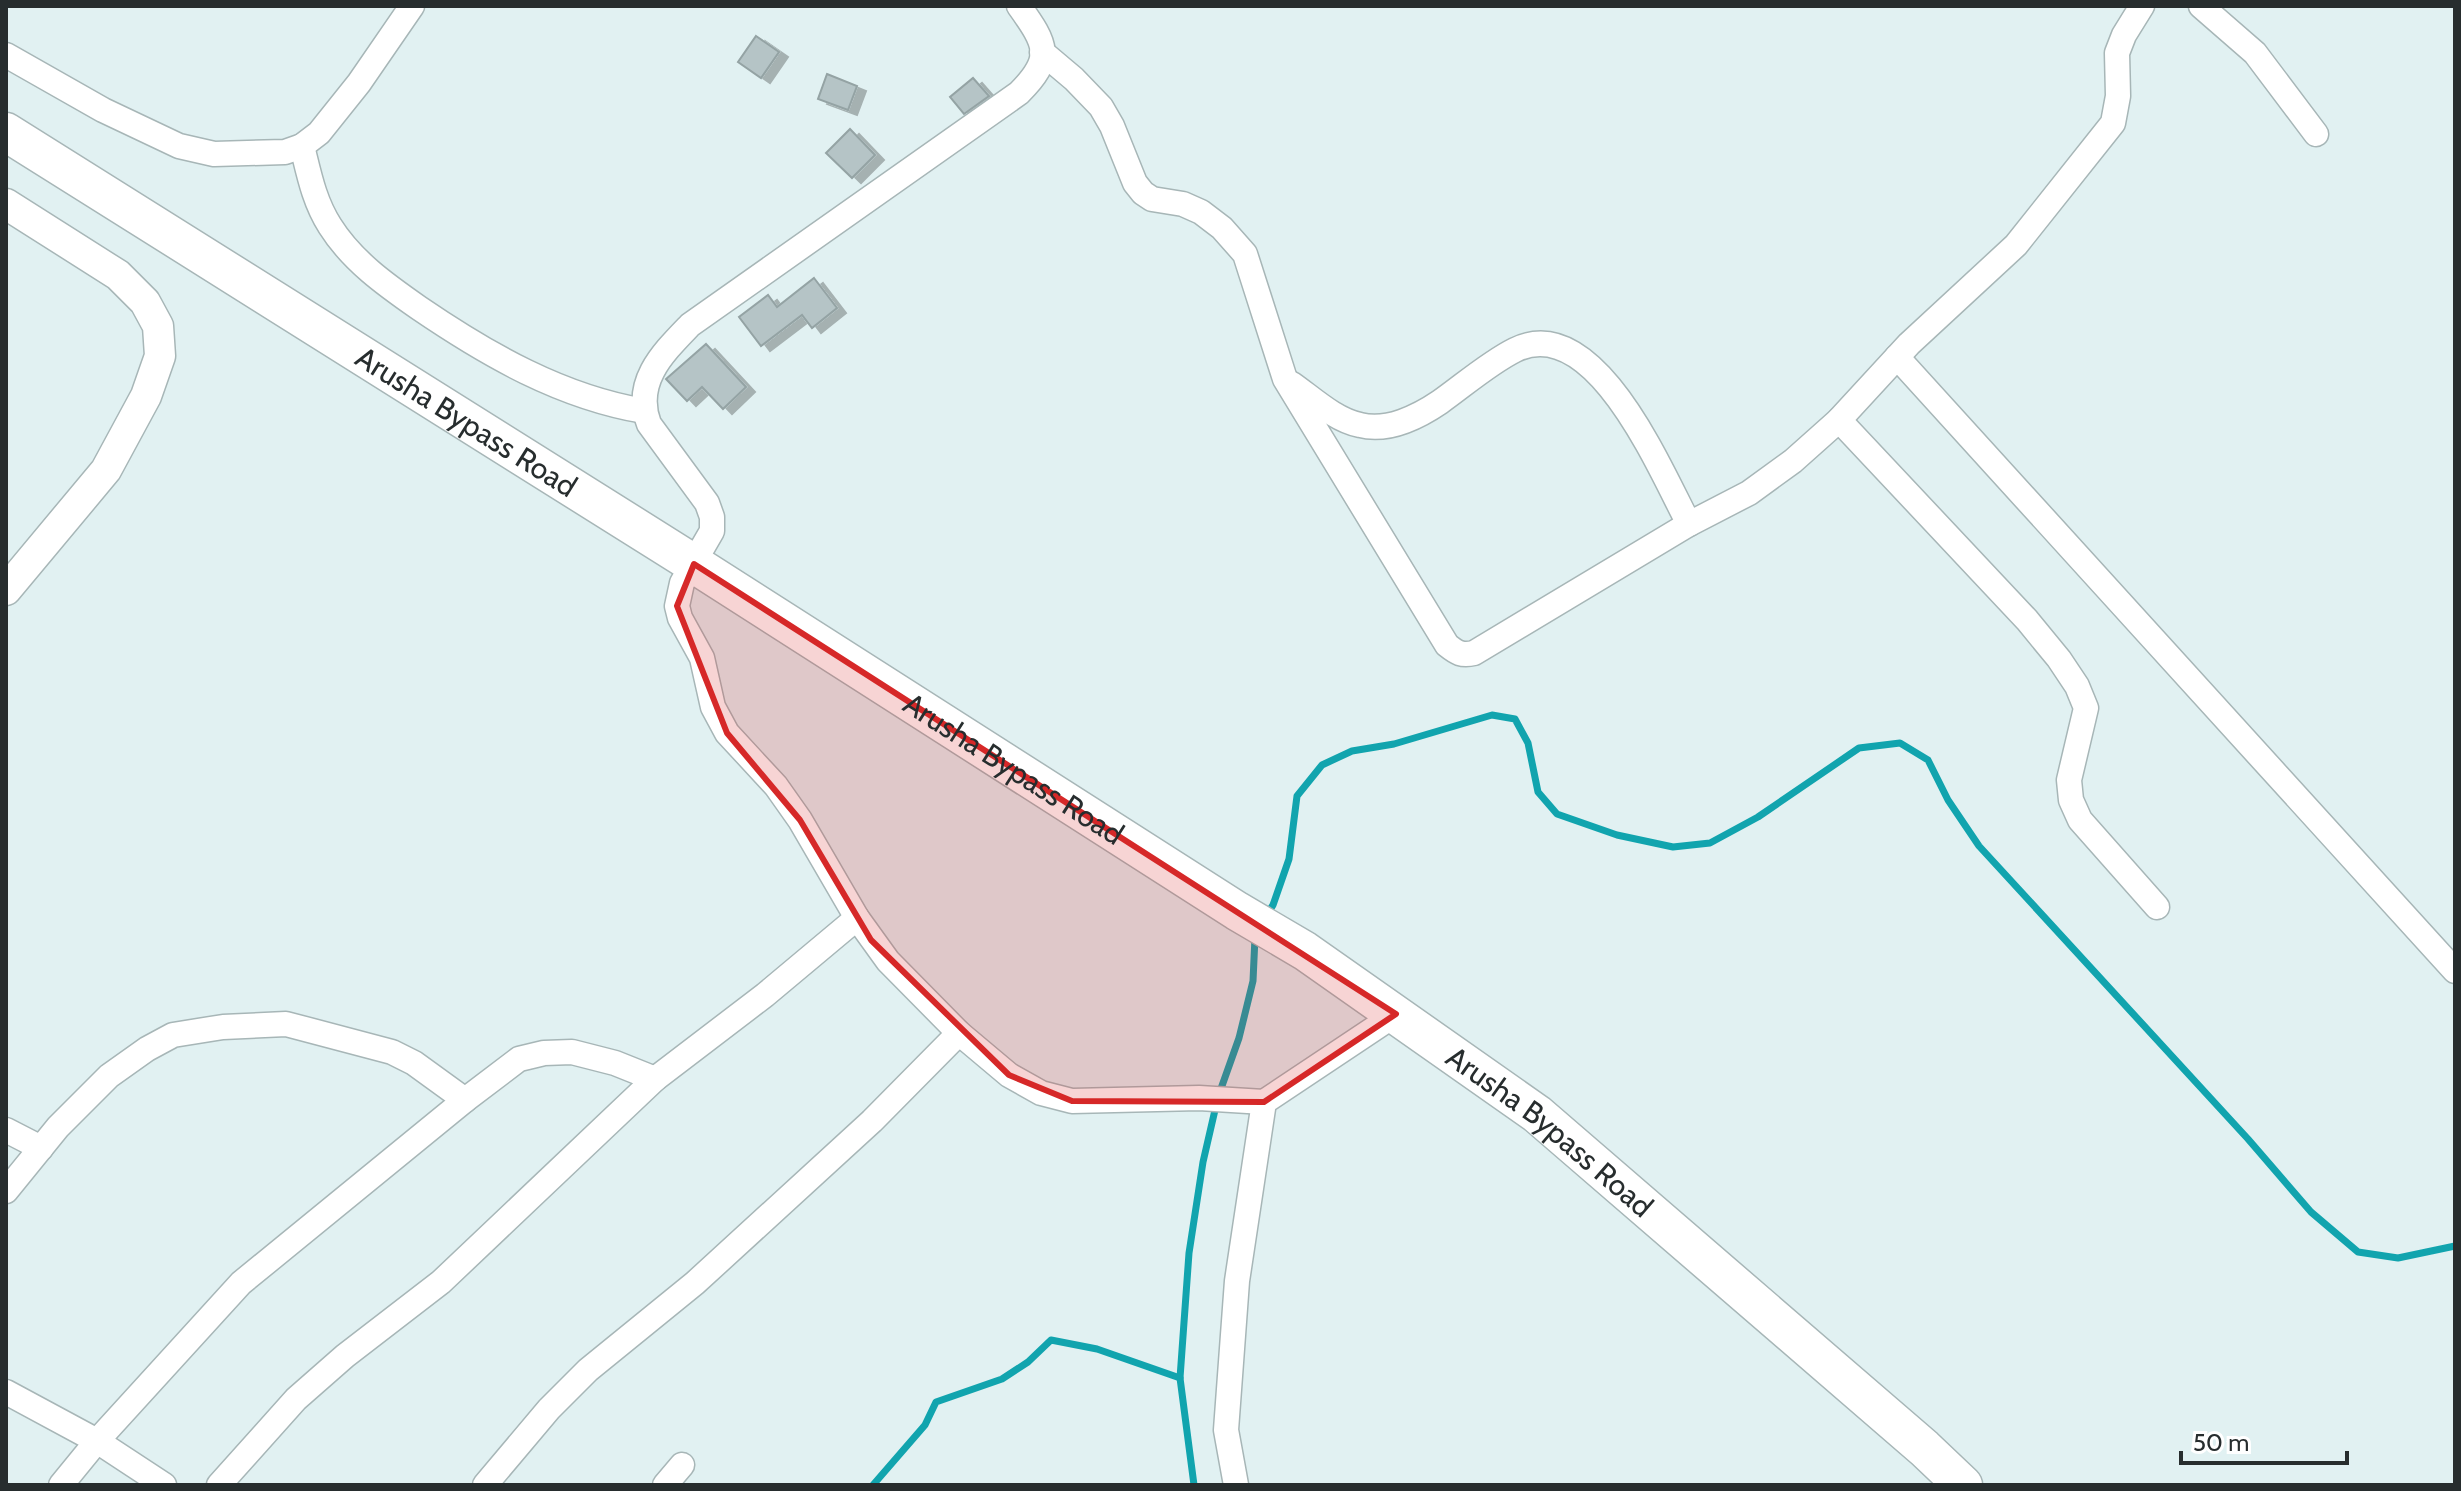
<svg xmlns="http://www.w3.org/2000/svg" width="2461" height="1491" viewBox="0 0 2461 1491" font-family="Cabin,sans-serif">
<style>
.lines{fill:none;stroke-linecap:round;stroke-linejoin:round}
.stream{stroke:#11a4ae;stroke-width:7}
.building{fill:#b5c4c6;stroke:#94a3a4;stroke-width:2;filter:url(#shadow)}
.minor-casing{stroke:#a7b6b7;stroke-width:27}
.tertiary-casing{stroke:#a7b6b7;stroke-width:33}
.primary-casing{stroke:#a7b6b7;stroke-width:41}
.minor{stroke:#fff;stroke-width:24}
.tertiary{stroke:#fff;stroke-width:30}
.primary{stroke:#fff;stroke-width:38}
.marked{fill:#d62828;fill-opacity:0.2;stroke:#d62828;stroke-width:6;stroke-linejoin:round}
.labels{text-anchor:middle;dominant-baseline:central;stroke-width:6;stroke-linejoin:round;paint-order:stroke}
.street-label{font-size:30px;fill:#272d2e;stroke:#fff}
</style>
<defs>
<filter id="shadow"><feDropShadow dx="9" dy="5" stdDeviation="0" flood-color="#0004"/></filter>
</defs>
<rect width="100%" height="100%" fill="#e1f1f2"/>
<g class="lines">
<g class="stream">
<polyline points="1266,916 1273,905 1289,859 1297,796 1322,765 1352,751 1394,744 1492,715 1515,719 1528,743 1538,792 1557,814 1617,835 1673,847 1710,843 1758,817 1859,748 1900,743 1928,760 1948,800 1979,846 2248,1139 2311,1212 2358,1252 2398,1258 2455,1246"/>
<polyline points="873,1485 925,1425 936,1402 1002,1379 1028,1362 1051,1340 1097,1349 1180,1378"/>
<polyline points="1194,1485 1180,1378 1189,1253 1203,1162 1218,1097 1239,1038 1253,981 1255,937"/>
</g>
</g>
<g class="building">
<polygon points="756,36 779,52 761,78 738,62"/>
<polygon points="827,74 857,86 848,110 818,99"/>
<polygon points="973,78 989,96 964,114 950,97"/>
<polygon points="850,129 875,155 852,178 826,153"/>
<polygon points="814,278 837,308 812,328 802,315 761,346 739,317 768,295 777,307"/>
<polygon points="706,344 746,387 723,409 702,387 687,401 666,379"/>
</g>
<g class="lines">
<defs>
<g id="minor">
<path d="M1019 6C1047 45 1054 58 1019 93L690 325C663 353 633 382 649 424L707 503 712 517V531L682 583 677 606 680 618 702 658 713 707 727 733 776 786 800 820 857 918 888 961 959 1033 1009 1075 1041 1093 1072 1101 1199 1098 1264 1102"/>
<polyline points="2201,6 2255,53 2316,134"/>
<path d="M1042 52 1074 79 1101 107 1112 126 1135 183 1143 193 1152 199 1183 204 1201 212 1222 228 1245 254 1285 379 1447 645C1457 653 1462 656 1474 653L1689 524 1749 493 1793 461 1839 420 1909 344 2016 245 2113 123 2118 96 2117 53 2124 35 2142 6"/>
<polyline points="6,55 103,110 179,146 214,154 285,152 302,146 319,133 359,83 412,6"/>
<path d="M302 146C309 174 314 201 330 226 352 261 386 285 419 308 488 355 561 397 644 411"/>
<polyline points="1897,357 2455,971"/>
<path d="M1292 384C1312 398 1335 420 1360 425 1387 432 1418 417 1440 402 1464 385 1489 363 1515 350 1595 310 1661 472 1689 524"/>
<polyline points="1839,420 2027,620 2059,659 2077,686 2086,708 2069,780 2071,800 2080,820 2157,907"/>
<polyline points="6,1130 41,1148"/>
<polyline points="6,1191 58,1127 109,1076 147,1049 173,1035 223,1027 286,1024 392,1052 414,1063 465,1100"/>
<polyline points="6,1392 97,1441 164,1485"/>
<polyline points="61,1485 97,1441 241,1283 465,1100 519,1059 544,1053 572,1052 615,1063 655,1079"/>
<polyline points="219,1485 296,1399 345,1356 441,1282 655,1079 765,995 857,918"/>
<polyline points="485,1485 549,1409 588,1370 695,1283 872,1121 959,1033"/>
<polyline points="665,1485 682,1465"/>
<polyline points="1236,1485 1226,1430 1237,1281 1264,1102 1396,1014"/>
</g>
<polyline id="tertiary" points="6,204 118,275 145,302 158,326 160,356 146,396 106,470 6,590"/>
<g id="primary">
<path id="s1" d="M6 132 694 564 1237 911 1305 951 1537 1114 1924 1448 1963 1485"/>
</g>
</defs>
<use href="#minor" class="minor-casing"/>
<use href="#tertiary" class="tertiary-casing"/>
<use href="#primary" class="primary-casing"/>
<use href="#minor" class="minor"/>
<use href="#tertiary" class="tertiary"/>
<use href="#primary" class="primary"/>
</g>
<path class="marked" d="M694 564 1396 1014 1264 1102 1072 1101 1009 1075 871 940 800 820 727 733 677 606Z"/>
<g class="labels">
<g class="street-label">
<text stroke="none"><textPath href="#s1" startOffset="544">Arusha Bypass Road</textPath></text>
<text stroke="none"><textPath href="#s1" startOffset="1192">Arusha Bypass Road</textPath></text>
<text stroke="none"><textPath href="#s1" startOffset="1840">Arusha Bypass Road</textPath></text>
</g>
</g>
<rect width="2461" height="1491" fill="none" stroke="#272d2e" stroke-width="16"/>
<path d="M2181 1451v12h166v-12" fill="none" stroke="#272d2e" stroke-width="4"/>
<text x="2193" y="1451" font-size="24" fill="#272d2e" stroke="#ffffff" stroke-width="6" paint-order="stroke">50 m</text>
</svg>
